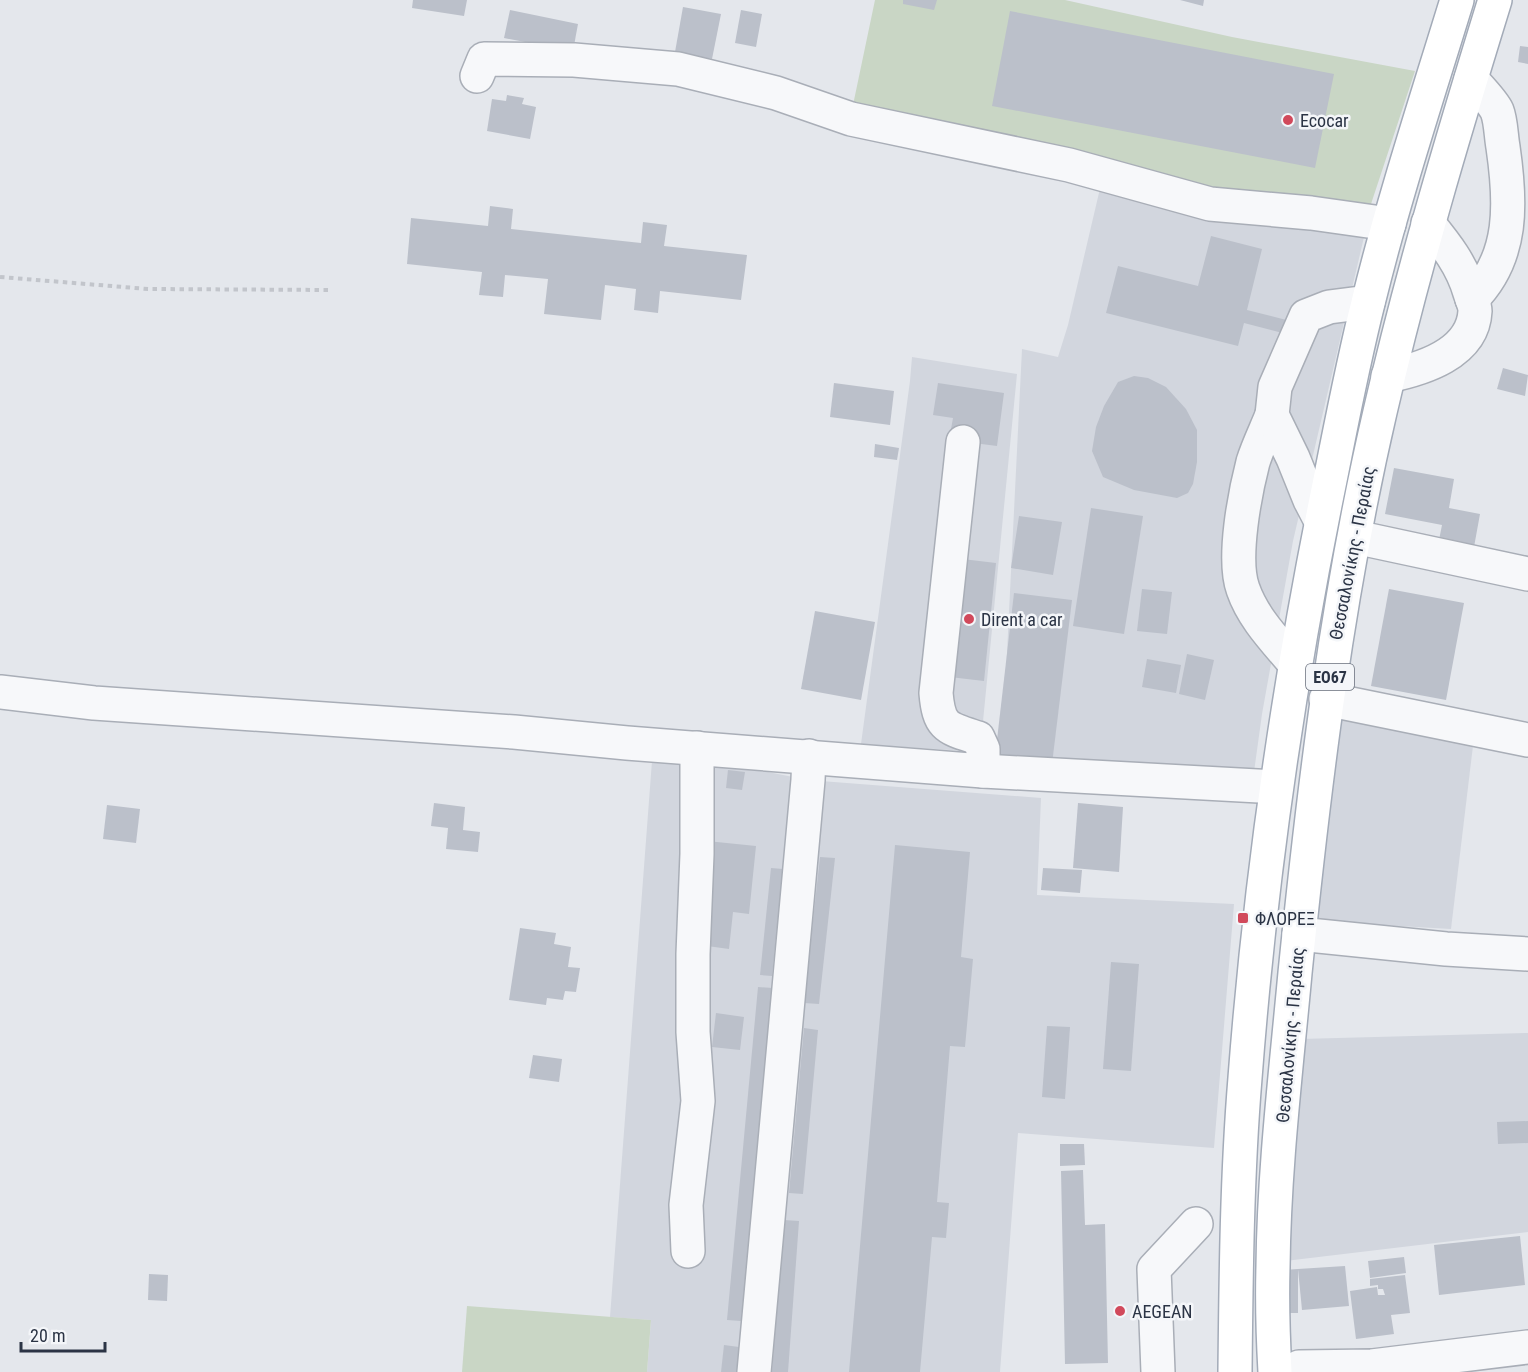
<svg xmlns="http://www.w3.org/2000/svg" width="1528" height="1372" viewBox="0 0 1528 1372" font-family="'Roboto Condensed',sans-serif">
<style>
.built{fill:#d2d6de}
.green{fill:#c9d6c5}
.building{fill:#bbc0ca}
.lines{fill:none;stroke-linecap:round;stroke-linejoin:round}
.minor-casing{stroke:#a9aeb7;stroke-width:36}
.major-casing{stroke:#a3abb8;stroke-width:36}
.path{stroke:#c2c5cb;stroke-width:4;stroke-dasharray:4.5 4.5;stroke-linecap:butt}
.minor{stroke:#f7f8fa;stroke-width:33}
.major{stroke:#fff;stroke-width:33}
.poi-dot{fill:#d1495b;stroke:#f4f6f9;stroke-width:2}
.labels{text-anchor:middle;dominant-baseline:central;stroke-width:5;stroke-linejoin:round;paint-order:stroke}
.shield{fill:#f4f6f9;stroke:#676e7b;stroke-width:1.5}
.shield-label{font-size:16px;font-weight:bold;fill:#2b3445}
.poi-label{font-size:18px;fill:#2b3445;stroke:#f4f6f9;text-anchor:start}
.street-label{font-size:18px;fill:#2b3445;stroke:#f4f6f9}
</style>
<rect width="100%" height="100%" fill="#e4e7ec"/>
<g class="built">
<polygon points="1102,180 1364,237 1293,541 1262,714 1254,772 1002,754 1022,349 1058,357 1068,325"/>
<polygon points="912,357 1017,374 980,752 861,744 910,381"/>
<polygon points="1337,703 1475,729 1451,929 1312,921"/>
<polygon points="652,761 768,772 808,780 1041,798 1037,895 1234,904 1214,1148 1018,1133 1000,1372 647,1372 651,1320 610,1317"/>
<polygon points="1528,1033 1528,1232 1285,1261 1300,1039"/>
</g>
<g class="green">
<polygon points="875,0 1065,0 1232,37 1415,71 1370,207 1215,192 853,105"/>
<polygon points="467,1306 651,1320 647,1372 462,1372"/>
</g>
<g class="building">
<polygon points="413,0 467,0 464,16 412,8"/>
<polygon points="903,0 937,0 934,10 903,4"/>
<polygon points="1180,0 1204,0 1203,6"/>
<polygon points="683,7 721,14 712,59 675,52"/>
<polygon points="510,10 578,24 573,51 504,38"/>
<polygon points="741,10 762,14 756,47 735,43"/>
<polygon points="1010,11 1334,74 1315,168 992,106"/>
<polygon points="1520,46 1528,47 1528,64 1518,62"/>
<polygon points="507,95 524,98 522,104 536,107 530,139 487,131 492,99 506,101"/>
<polygon points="490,206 513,209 511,229 641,243 643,222 667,225 664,246 747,255 741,300 660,291 658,313 634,310 636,289 605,285 601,320 544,314 548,279 505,275 503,297 479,295 482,272 407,264 411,218 488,226"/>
<polygon points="1211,236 1262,249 1247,310 1298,323 1294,336 1244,323 1238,346 1106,313 1118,266 1198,286"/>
<polygon points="1503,368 1528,375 1525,396 1497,389"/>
<polygon points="1134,376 1148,378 1166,387 1186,409 1197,430 1197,462 1193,484 1188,493 1177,498 1134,490 1103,477 1092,451 1096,427 1104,406 1118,382"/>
<polygon points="834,383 894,391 890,425 830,417"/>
<polygon points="938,383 1004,393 997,446 966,442 968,432 951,429 953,418 933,415"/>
<polygon points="875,444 899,448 897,460 874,457"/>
<polygon points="1394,468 1454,479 1449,508 1480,514 1474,547 1439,540 1442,525 1385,514"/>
<polygon points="1091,508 1143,516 1124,634 1073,626"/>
<polygon points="1019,516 1062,522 1053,575 1011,568"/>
<polygon points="954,558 996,563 984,681 941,676"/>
<polygon points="1142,589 1172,592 1167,634 1137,631"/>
<polygon points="1389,589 1464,603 1446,700 1371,686"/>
<polygon points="1014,593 1072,600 1052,764 995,757"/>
<polygon points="815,611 875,622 861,700 801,689"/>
<polygon points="1187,654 1214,660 1205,700 1179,694"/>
<polygon points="1147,659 1181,665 1176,693 1142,687"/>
<polygon points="728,770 745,772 742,790 726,788"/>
<polygon points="434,803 465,807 463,830 480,832 478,852 446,849 448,828 431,826"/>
<polygon points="1078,803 1123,807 1119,872 1073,868"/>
<polygon points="107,805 140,809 136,843 103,839"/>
<polygon points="707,841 756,846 749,914 733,912 729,949 700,945"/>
<polygon points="895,845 970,852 961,957 973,959 965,1047 950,1046 937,1202 949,1203 946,1238 932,1237 920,1372 849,1372"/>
<polygon points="820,857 835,858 819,1004 804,1003"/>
<polygon points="771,868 783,869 772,976 760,975"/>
<polygon points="1043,868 1082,870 1080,893 1041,890"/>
<polygon points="520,928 556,933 554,944 571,947 568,967 580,968 576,992 565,991 563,1000 547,998 546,1005 509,1000"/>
<polygon points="1111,962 1139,964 1131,1071 1103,1069"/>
<polygon points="758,987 773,988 741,1321 727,1320"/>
<polygon points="716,1013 744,1017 740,1050 712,1047"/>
<polygon points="1047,1026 1070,1027 1065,1099 1042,1097"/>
<polygon points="804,1028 818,1030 803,1194 789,1193"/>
<polygon points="533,1055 562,1059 559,1082 529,1078"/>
<polygon points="1528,1121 1528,1143 1498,1144 1497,1122"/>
<polygon points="1060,1144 1084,1144 1085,1165 1060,1166"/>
<polygon points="1083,1170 1085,1225 1105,1224 1108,1363 1065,1364 1061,1171"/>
<polygon points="784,1220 799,1221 788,1372 772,1372"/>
<polygon points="1520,1236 1525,1285 1439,1295 1434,1245"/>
<polygon points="1404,1257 1406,1273 1370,1278 1368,1261"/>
<polygon points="1345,1266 1349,1306 1302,1310 1298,1269"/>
<polygon points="1298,1269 1298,1313 1283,1313 1283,1270"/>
<polygon points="149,1274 168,1275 167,1301 148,1300"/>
<polygon points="1405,1275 1410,1313 1391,1315 1394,1334 1356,1339 1350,1291 1377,1287 1378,1295 1385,1295 1383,1289 1378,1289 1378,1285 1370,1286 1370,1279"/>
<polygon points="724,1345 739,1347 737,1372 721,1372"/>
</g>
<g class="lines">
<defs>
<g id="minor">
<polyline points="477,76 484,59 574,60 678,69 776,93 851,119 1069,165 1210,204 1311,213 1389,224"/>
<path d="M1471 79C1478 87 1493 102 1497 111 1501 121 1501 136 1503 147 1511 202 1514 257 1472 299"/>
<path d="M1388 376C1422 369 1473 354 1475 311 1475 306 1472 299 1470 293 1462 265 1446 245 1428 223"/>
<path d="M1272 415C1266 430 1258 446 1253 462 1245 493 1232 559 1243 589 1253 618 1275 640 1295 664"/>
<path d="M963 442 936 693C939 728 947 728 978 738L983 749V771"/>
<polyline points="1321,521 1310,500 1293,458 1272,415 1275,387 1306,316 1329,307 1368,302"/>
<polyline points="1355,537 1528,574"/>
<polyline points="0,692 94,703 514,732 627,743 983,771 1276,787"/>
<polyline points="1326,699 1528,740"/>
<polyline points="1299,934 1446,949 1528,954"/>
<polyline points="688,1251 686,1205 698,1101 693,1032 693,954 697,854 697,748"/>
<polyline points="754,1372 808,780 809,756"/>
<polyline points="1158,1372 1154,1269 1196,1224"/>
<polyline points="1299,1372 1299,1367 1372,1366 1528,1347"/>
</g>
<g id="major">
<path d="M1235 1372C1236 1274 1237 1175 1245 1078 1260 882 1288 687 1327 495 1340 431 1352 366 1368 303 1393 201 1426 101 1457 0"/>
<path d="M1275 1372C1273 1337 1272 1302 1273 1267 1274 1169 1286 1071 1295 973 1314 785 1337 597 1380 412 1412 273 1453 136 1495 0"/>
</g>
</defs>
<use href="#minor" class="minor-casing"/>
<use href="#major" class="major-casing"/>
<polyline class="path" points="0,277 148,289 329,290"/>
<use href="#minor" class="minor"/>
<use href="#major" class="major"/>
</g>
<g class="poi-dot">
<circle cx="1288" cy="120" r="6"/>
<circle cx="969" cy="619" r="6"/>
<rect x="1237" y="912" width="12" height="12" rx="3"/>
<circle cx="1120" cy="1311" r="6"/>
</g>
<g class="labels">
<rect class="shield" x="1306" y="664" width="48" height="26" rx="4.5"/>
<g class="shield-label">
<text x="1330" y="677">ΕΟ67</text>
</g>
<g class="poi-label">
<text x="1300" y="120">Ecocar</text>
<text x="981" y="619">Dirent a car</text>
<text x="1255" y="918">ΦΛΟΡΕΞ</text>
<text x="1132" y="1311">AEGEAN</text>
</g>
<g class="street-label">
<text transform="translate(1352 553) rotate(-79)">Θεσσαλονίκης - Περαίας</text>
<text transform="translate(1290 1035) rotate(-85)">Θεσσαλονίκης - Περαίας</text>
</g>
</g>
<path d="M21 1342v9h84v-9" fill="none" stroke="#2b3445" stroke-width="3"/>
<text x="30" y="1342" font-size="18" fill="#2b3445" stroke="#f4f6f9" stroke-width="4.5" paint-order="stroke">20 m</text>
</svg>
